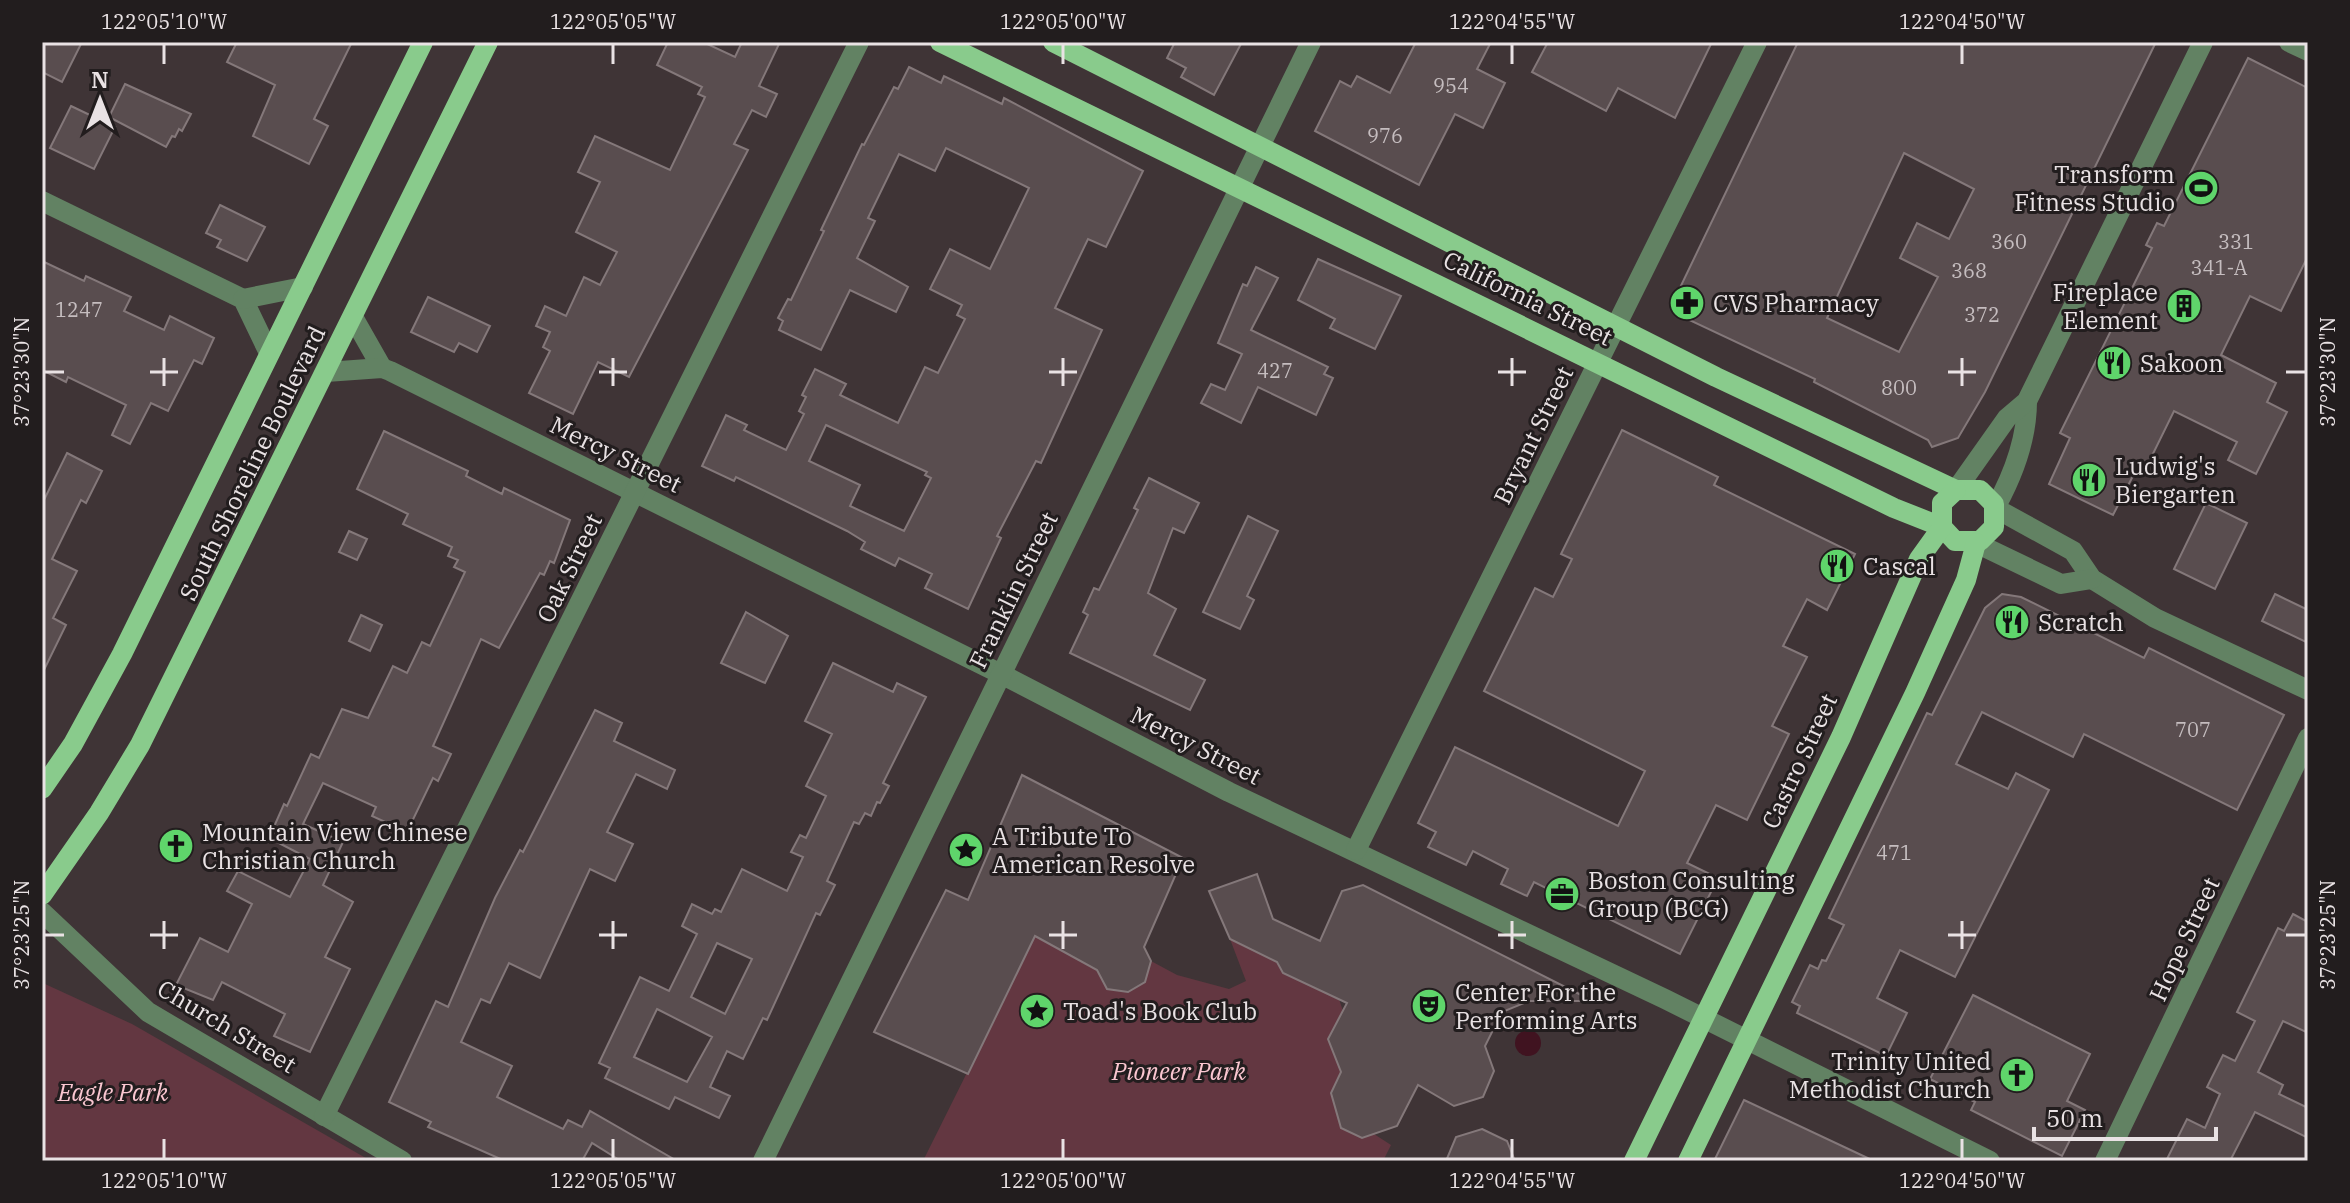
<svg xmlns="http://www.w3.org/2000/svg" width="2350" height="1203" viewBox="0 0 2350 1203" font-family="'IBM Plex Serif',serif">
<style>
.green{fill:#633741}
.water{fill:#401320}
.building{fill:#594d4f;stroke:#84787a;stroke-width:2;fill-rule:evenodd}
.lines{fill:none;stroke-linecap:round;stroke-linejoin:round}
.minor{stroke:#628263;stroke-width:20}
.major{stroke:#89cb8c;stroke-width:20}
.ticks{fill:none;stroke:#e9e2e4;stroke-width:3}
.labels{text-anchor:middle;dominant-baseline:central;stroke-width:6;stroke-linejoin:round;paint-order:stroke}
.number-label{font-size:20px;fill:#c5bdbf}
.poi-label{font-size:24px;fill:#e9e2e4;stroke:#221d1e;text-anchor:start}
.street-label{font-size:24px;fill:#e9e2e4;stroke:#221d1e}
.park-label{font-size:24px;font-style:italic;fill:#fbc7d1;stroke:#221d1e}
.neatline{fill:none;stroke:#e9e2e4;stroke-width:3}
.ticks-label{font-size:20px;text-anchor:middle;fill:#e9e2e4}
</style>
<rect width="100%" height="100%" fill="#3f3436"/>
<g class="green">
<polygon points="1035,936 1097,970 1107,989 1127,992 1151,961 1177,975 1229,989 1246,981 1230,939 1277,962 1339,999 1343,1011 1328,1039 1374,1134 1391,1145 1383,1161 923,1161"/>
<polygon points="45,984 132,1024 371,1161 42,1161 42,985"/>
</g>
<circle class="water" cx="1528" cy="1043" r="13"/>
<g class="building">
<polygon points="42,42 82,42 62,82 42,72"/>
<polygon points="237,42 352,42 314,119 328,126 309,164 253,136 275,85 227,62"/>
<polygon points="668,42 703,42 735,57 742,42 780,42 759,86 777,94 766,117 752,110 734,144 748,150 629,377 598,362 573,414 529,393 550,351 543,347 550,332 536,326 545,306 566,316 584,277 600,285 617,252 576,232 600,182 578,172 595,136 670,170 705,97 698,94 702,87 657,65"/>
<polygon points="1175,42 1242,42 1214,95 1181,77 1186,68 1167,58"/>
<polygon points="1416,42 1491,42 1477,69 1505,83 1483,128 1455,114 1419,185 1315,131 1340,81 1351,87 1357,76 1390,93"/>
<polygon points="1548,42 1712,42 1675,118 1618,88 1606,111 1532,72"/>
<path d="M1798 42H2156L1985 392 1958 438 1932 447 1928 440 1814 382 1815 379 1685 318 1678 311 1677 294ZM1904 153 1974 189 1949 239 1917 223 1900 258 1938 277 1899 352 1827 318Z"/>
<polygon points="2248,58 2308,88 2308,256 2281,311 2250,296 2221,355 2276,383 2267,402 2287,412 2256,474 2228,460 2237,442 2174,411 2143,474 2136,470 2113,515 2049,484 2070,438 2060,433 2152,248 2146,245 2157,223 2164,226"/>
<path d="M909 67 941 83 944 76 1002 104 1004 98 1143 171 1106 247 1088 239 1055 308 1102 330 1041 463 1036 461 997 536 1001 538 968 609 925 588 932 574 899 558 895 566 861 549 865 542 847 531 736 477 734 481 702 466 726 415 747 425 744 430 786 450 804 414 799 411 806 397 802 395 815 369 846 384 840 395 898 423 925 367 938 373 965 319 957 315 962 305 930 289 950 249 990 269 1029 188 946 148 935 171 899 154 868 218 875 221 857 258 908 287 896 312 850 290 821 350 779 330 783 321 778 318 788 299 791 300 824 231 821 230 862 144 864 145 894 87 898 89ZM826 425 927 472 925 475 931 478 904 531 850 506 860 485 809 461Z"/>
<polygon points="125,84 191,114 182,131 179,129 175,137 172,136 166,147 109,117"/>
<polygon points="71,106 115,127 94,169 50,148"/>
<polygon points="220,205 265,227 247,261 217,247 221,240 206,233"/>
<polygon points="1318,259 1401,296 1375,349 1330,328 1335,319 1298,300"/>
<polygon points="42,261 84,281 86,276 131,297 124,311 164,330 170,316 214,338 202,364 194,360 168,411 151,403 130,444 112,435 126,405 68,377 66,382 42,370"/>
<polygon points="1256,267 1278,278 1251,330 1328,367 1324,374 1333,378 1316,415 1258,387 1241,423 1201,403 1211,384 1225,390 1242,354 1218,343 1243,284 1247,286"/>
<polygon points="428,297 490,326 477,352 459,343 454,352 411,332"/>
<polygon points="1622,430 1718,477 1714,485 1855,554 1827,610 1807,599 1783,646 1807,657 1772,726 1789,734 1747,820 1716,805 1687,863 1718,878 1680,954 1534,882 1527,896 1501,884 1508,869 1473,851 1466,865 1428,847 1436,832 1418,823 1455,747 1618,826 1645,771 1484,691 1535,588 1553,597 1572,559 1561,554"/>
<polygon points="384,431 468,471 466,476 502,494 504,488 570,520 554,563 550,561 544,575 540,573 499,648 481,639 433,746 451,754 438,781 433,778 407,832 372,816 376,807 323,783 303,824 343,842 323,885 353,902 325,957 350,969 310,1052 274,1036 285,1014 222,982 213,1000 176,985 200,938 228,952 252,904 227,891 238,871 290,897 310,859 269,838 284,804 287,806 311,754 319,758 342,709 368,718 393,666 407,673 422,642 430,646 465,572 454,567 458,560 448,556 452,547 403,524 408,514 357,489"/>
<polygon points="67,453 102,471 86,503 81,500 52,559 77,571 53,618 66,625 42,674 42,504"/>
<polygon points="1149,478 1199,503 1184,533 1173,528 1148,593 1176,609 1154,655 1205,680 1190,710 1070,653 1088,615 1083,612 1094,588 1099,590 1138,510 1134,508"/>
<polygon points="2206,503 2247,523 2215,589 2174,569"/>
<polygon points="1248,516 1278,531 1247,596 1254,600 1240,629 1203,612"/>
<polygon points="349,531 367,539 357,560 339,552"/>
<polygon points="2002,594 2021,597 2144,658 2149,648 2284,715 2237,810 2084,734 2073,757 1982,712 1956,764 2008,789 2016,773 2049,790 1955,977 1900,950 1877,998 1907,1013 1886,1056 1797,1013 1800,1006 1792,1002 1810,965 1818,969 1822,960 1826,961 1844,925 1829,918 1927,713 1932,715 1985,608"/>
<polygon points="2275,594 2308,610 2308,643 2262,621"/>
<polygon points="746,612 788,636 765,683 721,663"/>
<polygon points="361,615 382,625 370,651 349,641"/>
<path d="M833 663 893 692 897 683 926 697 883 783 889 786 880 803 877 802 871 816 865 813 859 824 854 822 827 881 835 885 820 915 816 913 767 1020 763 1018 743 1059 727 1051 710 1087 730 1096 719 1118 675 1097 669 1109 605 1078 610 1068 599 1063 640 977 669 991 697 934 682 926 692 904 712 914 715 909 721 912 742 869 787 891 803 857 791 852 800 835 806 838 826 796 806 786 832 734 805 721ZM717 943 752 959 725 1014 691 997ZM657 1009 712 1037 687 1082 634 1057Z"/>
<polygon points="595,710 622,723 614,741 675,770 667,789 636,774 607,832 633,844 615,881 590,869 540,978 509,963 490,1003 481,999 461,1042 512,1066 497,1097 563,1129 568,1120 582,1127 590,1111 677,1161 621,1161 592,1143 582,1161 505,1161 428,1127 431,1122 389,1102 436,1001 448,1007 495,898 520,850 523,852"/>
<polygon points="1022,775 1183,858 1144,947 1151,961 1145,982 1128,992 1107,989 1097,970 1035,936 968,1074 874,1032 946,890 968,900"/>
<polygon points="1257,874 1273,919 1320,941 1342,891 1363,885 1593,1001 1529,1001 1502,1012 1485,1046 1494,1071 1483,1097 1454,1106 1418,1085 1397,1126 1362,1138 1341,1128 1331,1093 1341,1072 1328,1039 1347,1003 1283,973 1277,962 1230,939 1209,891"/>
<polygon points="2293,914 2308,922 2308,1033 2283,1021 2258,1072 2283,1085 2279,1094 2308,1108 2308,1138 2255,1112 2230,1161 2166,1161 2187,1119 2205,1128 2220,1094 2207,1087 2223,1055 2235,1061 2255,1021 2237,1012 2278,928 2284,931"/>
<polygon points="1973,995 2090,1054 2067,1101 2085,1110 2062,1156 1971,1110 1975,1102 1930,1079"/>
<polygon points="1744,1100 1874,1161 1714,1161"/>
<polygon points="1482,1129 1507,1141 1515,1161 1446,1161 1456,1137"/>
</g>
<g class="lines">
<g class="minor">
<polyline points="2289,42 2308,51"/>
<polyline points="42,201 243,299 269,353"/>
<polyline points="243,299 303,287"/>
<polyline points="353,317 382,368"/>
<polyline points="326,372 382,368 390,371 1001,674 1229,792 1665,999 1990,1161"/>
<path d="M2027 401C2027 439 2014 474 1995 508L2073 551 2092 579 2155 618 2308 690"/>
<polyline points="1956,490 2007,418 2027,401 2203,42"/>
<polyline points="1976,543 2061,584 2092,579"/>
<polyline points="1356,850 1757,42"/>
<polyline points="42,912 148,1012 402,1161"/>
<polyline points="324,1116 859,42"/>
<polyline points="763,1161 1311,42"/>
<polyline points="2105,1161 2308,738"/>
</g>
<g class="major">
<polyline points="940,42 1894,508 1942,527 1955,541 1980,541 1994,527 1994,504 1980,490 1956,490 1716,377 1053,42"/>
<polyline points="42,789 73,744 122,654 423,42"/>
<polyline points="42,895 99,813 140,745 488,42"/>
<polyline points="1634,1161 1841,737 1919,559 1942,527 1942,503 1956,490"/>
<polyline points="1688,1161 1915,693 1966,580 1976,543"/>
</g>
</g>
<path class="ticks" d="M164 44V64M613 44V64M1063 44V64M1512 44V64M1962 44V64M164 358V386M613 358V386M1063 358V386M1512 358V386M1962 358V386M44 372H64M150 372H178M599 372H627M1049 372H1077M1498 372H1526M1948 372H1976M2286 372H2306M164 921V949M613 921V949M1063 921V949M1512 921V949M1962 921V949M44 935H64M150 935H178M599 935H627M1049 935H1077M1498 935H1526M1948 935H1976M2286 935H2306M164 1139V1159M613 1139V1159M1063 1139V1159M1512 1139V1159M1962 1139V1159"/>
<defs>
<symbol id="stadium-disc" viewBox="-11 -11 22 22"><circle r="9.5" fill="#5fd56b" stroke="#221d1e"/><path d="M0-5a6.5 5 0 1 0 0 10a6.5 5 0 1 0 0-10ZM-3.5-1.8h7v3.6h-7Z" fill="#111"/></symbol>
<symbol id="pharmacy-disc" viewBox="-11 -11 22 22"><circle r="9.5" fill="#5fd56b" stroke="#221d1e"/><path d="M-2-6h4v4h4v4h-4v4h-4v-4h-4v-4h4Z" fill="#111"/></symbol>
<symbol id="building-disc" viewBox="-11 -11 22 22"><circle r="9.5" fill="#5fd56b" stroke="#221d1e"/><path d="M-4-6H4V6H1V3H-1V6H-4ZM-2.5-4.3h1.7v1.8h-1.7ZM.8-4.3h1.7v1.8H.8ZM-2.5-1h1.7V.8h-1.7ZM.8-1h1.7V.8H.8Z" fill="#111"/></symbol>
<symbol id="restaurant-disc" viewBox="-11 -11 22 22"><circle r="9.5" fill="#5fd56b" stroke="#221d1e"/><path d="M-5-6h1v4h1v-4h1v4h1v-4h1v5L-1.5 .5V6h-2V.5L-5-1ZM5-6V6H3V1.5H1.5Q1.5-4 5-6Z" fill="#111"/></symbol>
<symbol id="church-disc" viewBox="-11 -11 22 22"><circle r="9.5" fill="#5fd56b" stroke="#221d1e"/><path d="M-1.2-6h2.4v3.5h3.3v2.4h-3.3V6h-2.4V-.1h-3.3v-2.4h3.3Z" fill="#111"/></symbol>
<symbol id="sight-disc" viewBox="-11 -11 22 22"><circle r="9.5" fill="#5fd56b" stroke="#221d1e"/><path d="M0-6L1.8-2.2L6-1.7L2.9 1.2L3.7 5.4L0 3.3L-3.7 5.4L-2.9 1.2L-6-1.7L-1.8-2.2Z" fill="#111"/></symbol>
<symbol id="office-disc" viewBox="-11 -11 22 22"><circle r="9.5" fill="#5fd56b" stroke="#221d1e"/><path d="M-6-3h4V-5.5h4V-3h4V5H-6ZM-1-4.5V-3h2v-1.5ZM-6 0V1H6V0Z" fill="#111"/></symbol>
<symbol id="theatre-disc" viewBox="-11 -11 22 22"><circle r="9.5" fill="#5fd56b" stroke="#221d1e"/><path d="M-5-5.5Q0-4 5-5.5V0Q5 5 0 6Q-5 5-5 0ZM-3.3-2.5H-1v1.5H-3.3ZM1-2.5H3.3v1.5H1ZM-2.8 1Q0 5.5 2.8 1Z" fill="#111"/></symbol>
</defs>
<g fill-rule="evenodd">
<use href="#stadium-disc" x="2181" y="168" width="40" height="40"/>
<use href="#pharmacy-disc" x="1667" y="283" width="40" height="40"/>
<use href="#building-disc" x="2164" y="286" width="40" height="40"/>
<use href="#restaurant-disc" x="2094" y="343" width="40" height="40"/>
<use href="#restaurant-disc" x="2069" y="460" width="40" height="40"/>
<use href="#restaurant-disc" x="1817" y="546" width="40" height="40"/>
<use href="#restaurant-disc" x="1992" y="602" width="40" height="40"/>
<use href="#church-disc" x="156" y="826" width="40" height="40"/>
<use href="#sight-disc" x="946" y="830" width="40" height="40"/>
<use href="#office-disc" x="1542" y="874" width="40" height="40"/>
<use href="#theatre-disc" x="1409" y="986" width="40" height="40"/>
<use href="#sight-disc" x="1017" y="991" width="40" height="40"/>
<use href="#church-disc" x="1997" y="1055" width="40" height="40"/>
</g>
<g class="labels">
<g class="number-label">
<text x="1451" y="85">954</text>
<text x="1385" y="135">976</text>
<text x="2009" y="241">360</text>
<text x="2236" y="241">331</text>
<text x="2219" y="267">341-A</text>
<text x="1969" y="270">368</text>
<text x="79" y="309">1247</text>
<text x="1982" y="314">372</text>
<text x="1275" y="370">427</text>
<text x="1899" y="387">800</text>
<text x="2193" y="729">707</text>
<text x="1894" y="852">471</text>
</g>
<g class="poi-label">
<text x="2175" y="174" text-anchor="end">Transform<tspan x="2175" dy="28">Fitness Studio</tspan></text>
<text x="2158" y="292" text-anchor="end">Fireplace<tspan x="2158" dy="28">Element</tspan></text>
<text x="1713" y="303">CVS Pharmacy</text>
<text x="2140" y="363">Sakoon</text>
<text x="2115" y="466">Ludwig's<tspan x="2115" dy="28">Biergarten</tspan></text>
<text x="1863" y="566">Cascal</text>
<text x="2038" y="622">Scratch</text>
<text x="202" y="832">Mountain View Chinese<tspan x="202" dy="28">Christian Church</tspan></text>
<text x="992" y="836">A Tribute To<tspan x="992" dy="28">American Resolve</tspan></text>
<text x="1588" y="880">Boston Consulting<tspan x="1588" dy="28">Group (BCG)</tspan></text>
<text x="1455" y="992">Center For the<tspan x="1455" dy="28">Performing Arts</tspan></text>
<text x="1063" y="1011">Toad's Book Club</text>
<text x="1991" y="1061" text-anchor="end">Trinity United<tspan x="1991" dy="28">Methodist Church</tspan></text>
</g>
<g class="street-label">
<text transform="translate(1528 298) rotate(26)">California Street</text>
<text transform="translate(1533 435) rotate(-64)">Bryant Street</text>
<text transform="translate(616 454) rotate(26)">Mercy Street</text>
<text transform="translate(252 463) rotate(-64)">South Shoreline Boulevard</text>
<text transform="translate(569 568) rotate(-64)">Oak Street</text>
<text transform="translate(1013 590) rotate(-64)">Franklin Street</text>
<text transform="translate(1196 745) rotate(27)">Mercy Street</text>
<text transform="translate(1799 761) rotate(-65)">Castro Street</text>
<text transform="translate(2184 939) rotate(-65)">Hope Street</text>
<text transform="translate(227 1026) rotate(31)">Church Street</text>
</g>
<g class="park-label">
<text x="1179" y="1071">Pioneer Park</text>
<text x="113" y="1092">Eagle Park</text>
</g>
</g>
<rect width="2350" height="1203" fill="none" stroke="#221d1e" stroke-width="88"/>
<g transform="translate(100 100)" stroke="#221d1e" stroke-width="6" paint-order="stroke">
<path d="M0-6L14 30L0 20L-14 30Z" fill="#e9e2e4"/>
<text y="-12" font-size="22" font-weight="bold" text-anchor="middle" fill="#e9e2e4">N</text>
</g>
<path d="M2034 1127v12h182v-12" fill="none" stroke="#e9e2e4" stroke-width="4"/>
<text x="2046" y="1127" font-size="24" fill="#e9e2e4" stroke="#221d1e" stroke-width="6" paint-order="stroke">50 m</text>
<rect x="44" y="44" width="2262" height="1115" class="neatline"/>
<g class="ticks-label">
<text x="164" y="29">122°05'10"W</text>
<text x="613" y="29">122°05'05"W</text>
<text x="1063" y="29">122°05'00"W</text>
<text x="1512" y="29">122°04'55"W</text>
<text x="1962" y="29">122°04'50"W</text>
<text transform="translate(22 372) rotate(-90)" y="7">37°23'30"N</text>
<text transform="translate(2328 372) rotate(-90)" y="7">37°23'30"N</text>
<text transform="translate(22 935) rotate(-90)" y="7">37°23'25"N</text>
<text transform="translate(2328 935) rotate(-90)" y="7">37°23'25"N</text>
<text x="164" y="1188">122°05'10"W</text>
<text x="613" y="1188">122°05'05"W</text>
<text x="1063" y="1188">122°05'00"W</text>
<text x="1512" y="1188">122°04'55"W</text>
<text x="1962" y="1188">122°04'50"W</text>
</g>
</svg>
